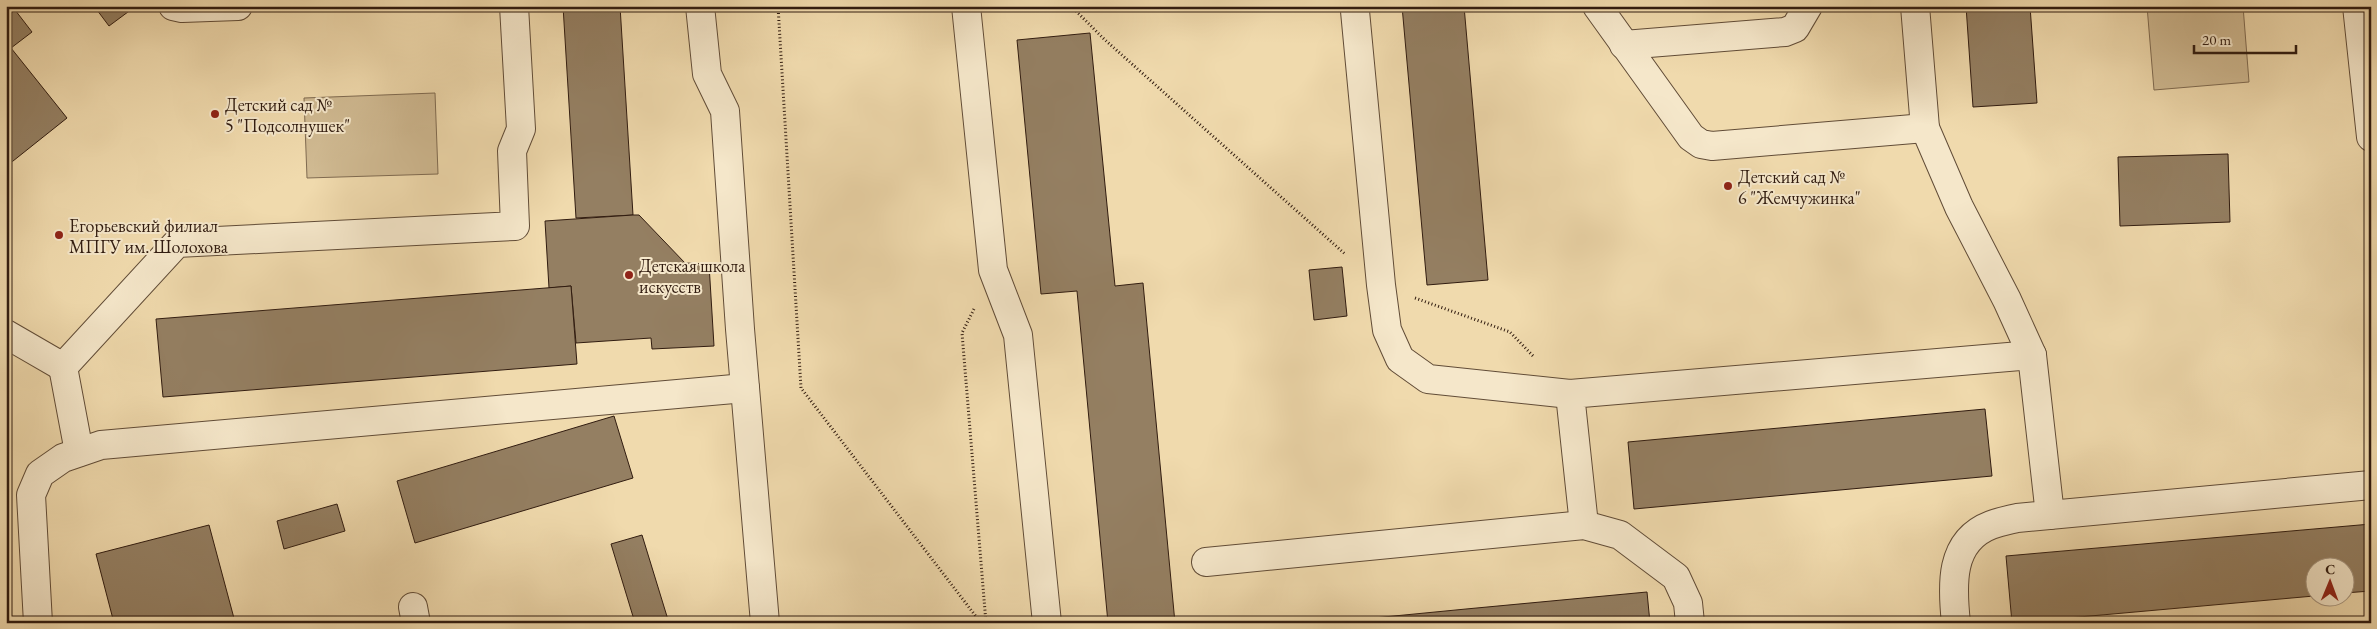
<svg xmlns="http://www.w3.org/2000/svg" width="2377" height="629" viewBox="0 0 2377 629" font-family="'EB Garamond',serif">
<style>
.green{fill:#d0ba92;stroke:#806b51}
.building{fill:#947f62;stroke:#311c10}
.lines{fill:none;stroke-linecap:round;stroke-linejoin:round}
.minor-casing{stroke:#614c37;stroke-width:30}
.path{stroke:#311c10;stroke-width:3;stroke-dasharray:1 2.5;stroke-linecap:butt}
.minor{stroke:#f5e7ca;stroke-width:28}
.poi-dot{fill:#8f2418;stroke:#f5e7ca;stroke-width:2}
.labels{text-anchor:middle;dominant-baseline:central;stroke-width:4;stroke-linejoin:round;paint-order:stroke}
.poi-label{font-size:18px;fill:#311c10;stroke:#f5e7ca;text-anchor:start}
</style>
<rect width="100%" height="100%" fill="#f0daad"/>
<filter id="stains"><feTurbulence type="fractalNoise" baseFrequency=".004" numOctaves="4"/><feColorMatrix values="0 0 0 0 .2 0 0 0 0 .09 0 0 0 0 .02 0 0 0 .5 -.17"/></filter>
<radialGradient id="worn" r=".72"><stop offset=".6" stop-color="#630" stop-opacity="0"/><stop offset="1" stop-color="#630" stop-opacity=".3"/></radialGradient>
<g class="green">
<polygon points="2147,6 2243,6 2249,82 2154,90"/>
<polygon points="435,93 438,174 307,178 304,98"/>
</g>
<g class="building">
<polygon points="6,6 12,6 32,32 11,48 67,118 8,165 6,163"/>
<polygon points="94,6 136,6 109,26"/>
<polygon points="563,6 620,6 633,215 576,218"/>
<polygon points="1402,6 1464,6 1488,280 1427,285"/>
<polygon points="1644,6 1680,6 1680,7 1644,10"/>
<polygon points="1966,6 2030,6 2037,103 1973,107"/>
<polygon points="1090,33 1115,286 1143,283 1175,623 1108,623 1077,291 1041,294 1017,40"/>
<polygon points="2228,154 2230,222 2120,226 2118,157"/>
<polygon points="633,215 639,215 685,263 709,264 714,346 652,349 651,338 576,343 571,286 549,288 545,221"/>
<polygon points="1342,267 1347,316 1314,320 1309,270"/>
<polygon points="571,286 577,364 163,397 156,319"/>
<polygon points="1985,409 1992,476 1634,509 1628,442"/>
<polygon points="614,416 633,478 415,543 397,481"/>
<polygon points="337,504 345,531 284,549 277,521"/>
<polygon points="2371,524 2371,591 2344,593 2344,566 2314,566 2314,596 2012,623 2006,556"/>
<polygon points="209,525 235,622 114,623 96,554"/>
<polygon points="642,535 669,623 635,623 611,544"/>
<polygon points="1647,592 1650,623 1322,623 1466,609"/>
</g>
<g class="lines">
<defs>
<g id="minor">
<polyline points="173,6 182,8 238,6"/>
<polyline points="700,6 707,74 725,111 740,329 765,623"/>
<polyline points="966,6 993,270 1018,335 1047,623"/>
<polyline points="1597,6 1691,137 1701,144 1712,146 1925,128"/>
<polyline points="1915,6 1925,128 1959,207 2007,300 2032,355"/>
<polyline points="2357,6 2371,137"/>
<polyline points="1355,11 1381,285 1387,330 1400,359 1428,379 1570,394"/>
<polyline points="1624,45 1785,32 1795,28 1808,6"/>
<polyline points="6,334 63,367 177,243 515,226 512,151 521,129 514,6"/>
<polyline points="63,367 79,452"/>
<polyline points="1584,525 1570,394 2032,355 2050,515"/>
<polyline points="1206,562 1584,525 1620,535 1676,577 1688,603 1690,623"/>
<polyline points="413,607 416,623"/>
<polyline points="38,623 31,495 40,474 63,458 101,445 745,388"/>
<path d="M1956 623C1952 586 1949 541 1991 525 1999 522 2009 520 2017 518L2371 485"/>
</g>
</defs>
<use href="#minor" class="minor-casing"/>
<g class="path">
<polyline points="778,6 801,388 981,623"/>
<polyline points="1071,6 1104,39 1345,254"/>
<polyline points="1415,298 1510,332 1534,357"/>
<polyline points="974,309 962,333 986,623"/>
</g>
<use href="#minor" class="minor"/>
</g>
<g class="poi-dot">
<circle cx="215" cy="114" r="5"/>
<circle cx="1728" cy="186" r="5"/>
<circle cx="59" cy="235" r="5"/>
<circle cx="629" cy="275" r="5"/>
</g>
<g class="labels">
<g class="poi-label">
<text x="225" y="104">Детский сад №<tspan x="225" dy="21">5 "Подсолнушек"</tspan></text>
<text x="1738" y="176">Детский сад №<tspan x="1738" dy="21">6 "Жемчужинка"</tspan></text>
<text x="69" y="225">Егорьевский филиал<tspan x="69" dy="21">МПГУ им. Шолохова</tspan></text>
<text x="639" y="265">Детская школа<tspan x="639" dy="21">искусств</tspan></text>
</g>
</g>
<rect width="2377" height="629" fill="none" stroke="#f0daad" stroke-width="25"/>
<rect x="8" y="8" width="2362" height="614" fill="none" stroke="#311c10" stroke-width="2.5"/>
<rect x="12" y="12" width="2352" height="604" fill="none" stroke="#311c10"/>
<g transform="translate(2330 582) rotate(1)"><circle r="24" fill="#f5e7ca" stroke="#a79680"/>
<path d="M0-4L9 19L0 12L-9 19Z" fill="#8f2418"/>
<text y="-8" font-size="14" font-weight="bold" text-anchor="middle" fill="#311c10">С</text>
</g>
<path d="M2194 45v8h102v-8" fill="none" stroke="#311c10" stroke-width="2.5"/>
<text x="2202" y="45" font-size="15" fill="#311c10" stroke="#f5e7ca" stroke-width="4" paint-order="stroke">20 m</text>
<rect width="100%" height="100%" filter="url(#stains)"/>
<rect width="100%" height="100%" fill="url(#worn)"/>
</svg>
